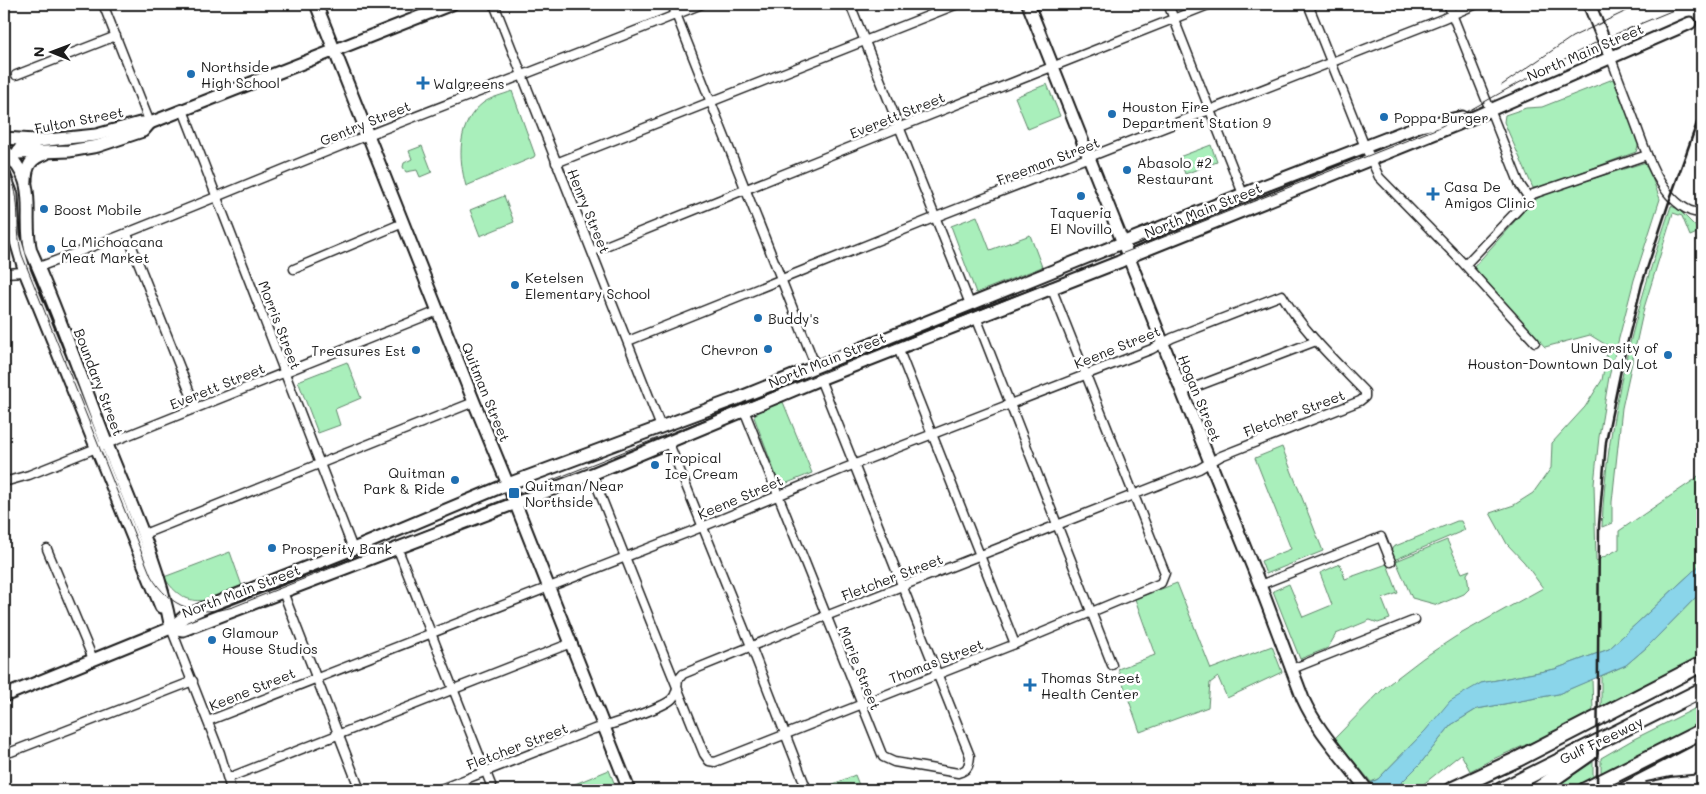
<svg xmlns="http://www.w3.org/2000/svg" width="1706" height="794" viewBox="0 0 1706 794" font-family="Mali,sans-serif">
<style>
.green{fill:#a9efbb;stroke:#62866c}
.water{fill:#8ad5ea;stroke:#5e8b98}
.lines{fill:none;stroke-linecap:round;stroke-linejoin:round}
.secondary-tunnel{stroke:#ddd;stroke-width:11;stroke-dasharray:11 5.5;stroke-linecap:butt}
.street-casing{stroke:#1c1c1c;stroke-width:11}
.secondary-casing{stroke:#1c1c1c;stroke-width:15}
.highway-casing{stroke:#1c1c1c;stroke-width:18}
.street{stroke:#fff;stroke-width:8}
.secondary{stroke:#fff;stroke-width:11}
.highway{stroke:#fff;stroke-width:14}
.tram{stroke:#1c1c1c;stroke-width:1}
.rail{stroke:#1c1c1c;stroke-width:2.5}
.highway-bridge-casing{stroke:#1c1c1c;stroke-width:18;stroke-linecap:butt}
.highway-bridge{stroke:#fff;stroke-width:14}
.poi-dot{fill:#1f6fb2;stroke:#fff;stroke-width:2}
.labels{text-anchor:middle;dominant-baseline:central;stroke-width:5;stroke-linejoin:round;paint-order:stroke}
.street-label{font-size:14px;fill:#1c1c1c;stroke:#fff}
.poi-label{font-size:14px;fill:#1c1c1c;stroke:#fff;text-anchor:start}
</style>
<rect width="100%" height="100%" fill="#fff"/>
<filter id="ink" filterUnits="userSpaceOnUse"><feTurbulence type="fractalNoise" baseFrequency=".02" numOctaves="2"/><feDisplacementMap in="SourceGraphic" scale="10" xChannelSelector="R" yChannelSelector="G"/><feConvolveMatrix kernelMatrix="1 2 1 2 8 2 1 2 1" color-interpolation-filters="sRGB"/></filter>
<g filter="url(#ink)">
<g class="green">
<polygon points="1613,79 1639,143 1636,152 1542,187 1533,188 1504,122 1505,115 1526,108 1542,107"/>
<polygon points="1047,84 1060,116 1028,129 1015,97"/>
<path d="M512 91 535 155 534 157 466 186C458 158 457 123 483 103 491 97 503 95 512 91Z"/>
<polygon points="1211,145 1217,162 1185,174 1179,157"/>
<polygon points="422,146 432,172 420,177 417,170 406,172 403,167 404,163 412,159 409,151"/>
<polygon points="1646,162 1660,199 1634,280 1609,377 1599,437 1594,484 1596,561 1619,549 1619,531 1694,480 1702,472 1702,563 1609,649 1555,669 1481,683 1425,731 1378,779 1371,782 1335,738 1385,687 1423,658 1455,637 1543,588 1524,562 1507,544 1490,513 1514,505 1533,493 1551,468 1552,443 1585,407 1602,380 1608,346 1590,335 1545,347 1473,268 1531,203 1544,194"/>
<polygon points="504,196 514,222 480,236 470,210"/>
<path d="M1671 206 1678 209 1697 228 1702 225V231L1690 236 1682 216 1673 213 1644 308 1622 408 1612 502V523L1602 527C1606 418 1636 309 1671 206Z"/>
<polygon points="977,216 990,250 1030,235 1042,267 976,293 951,226"/>
<polygon points="347,362 361,398 335,409 340,425 318,433 298,381"/>
<polygon points="783,402 812,473 780,486 754,417 755,416 755,411 758,412 766,409 765,407"/>
<polygon points="1282,447 1323,551 1266,574 1261,561 1291,549 1255,458"/>
<polygon points="1457,521 1461,521 1465,530 1394,560 1391,551 1393,547"/>
<polygon points="1447,540 1462,573 1470,570 1467,574 1469,589 1464,594 1438,605 1412,598 1396,561"/>
<path d="M230 552 242 586C211 601 187 613 164 577Z"/>
<polygon points="1340,564 1345,579 1387,564 1398,593 1382,599 1390,619 1378,623 1370,620 1336,634 1328,648 1300,659 1273,591 1289,584 1303,617 1332,605 1320,573"/>
<polygon points="1177,583 1211,669 1272,646 1282,672 1227,698 1218,677 1210,683 1208,707 1140,732 1118,669 1155,655 1135,599"/>
<polygon points="1702,591 1702,655 1601,707 1601,676 1626,665 1647,647"/>
<polygon points="1592,679 1593,711 1544,737 1493,759 1470,771 1461,754 1416,790 1394,790 1420,764 1451,725 1477,709 1558,694"/>
<polygon points="1702,705 1702,724 1601,775 1601,758 1634,739"/>
<polygon points="4,760 10,787 11,790 4,790"/>
<polygon points="1593,762 1593,779 1568,790 1551,790"/>
<polygon points="609,770 617,790 578,790 575,784"/>
<polygon points="855,775 861,790 819,790"/>
</g>
<polygon class="water" points="1702,563 1702,591 1647,647 1626,665 1558,694 1477,709 1451,725 1420,764 1394,790 1358,790 1378,779 1425,731 1450,701 1481,683 1555,669 1609,649"/>
<g class="lines">
<polyline class="secondary-tunnel" points="1690,23 1702,18"/>
<defs>
<g id="street">
<polyline points="103,4 150,123"/>
<polyline points="494,4 661,427"/>
<polyline points="672,4 816,367"/>
<polyline points="850,4 970,304"/>
<polyline points="1168,4 1243,194"/>
<polyline points="1308,4 1363,142 1379,177 1465,265 1535,342"/>
<polyline points="1448,4 1520,185 1529,198"/>
<path d="M1611 58C1620 83 1630 108 1639 133 1646 152 1653 173 1665 189 1673 200 1688 215 1702 212"/>
<polyline points="16,75 116,36"/>
<polyline points="183,110 353,549"/>
<polyline points="556,163 958,4"/>
<polyline points="127,234 196,408"/>
<polyline points="593,251 900,127 1211,4"/>
<polyline points="1465,265 1533,194 1647,155"/>
<path d="M39 267C146 227 251 182 358 139 472 94 588 51 702 4"/>
<polyline points="294,269 403,223"/>
<polyline points="4,273 25,272"/>
<polyline points="976,317 1112,665"/>
<polyline points="628,341 936,217 1442,19 1477,4"/>
<polyline points="898,348 1015,644"/>
<polyline points="1182,392 1316,341"/>
<path d="M744 410 883 757 894 762 958 773C968 770 969 766 970 756L820 379"/>
<polyline points="668,441 751,646 807,790"/>
<path d="M592 474C629 567 666 661 704 754L709 761 715 762 1015 644 1161 583 1165 573 1051 287"/>
<polyline points="4,482 29,475 438,311"/>
<polyline points="144,534 474,402"/>
<polyline points="397,547 493,790"/>
<polyline points="47,549 93,659"/>
<polyline points="1260,585 1381,537 1391,562"/>
<polyline points="283,592 360,790"/>
<polyline points="171,628 220,753 231,790"/>
<polyline points="1292,669 1415,620"/>
<path d="M208 721 702 527 845 468 1152 349 1172 338 1282 295C1303 331 1335 361 1365 392V397L1360 401 1221 456 1199 469 826 616 683 674 678 680C677 687 677 694 672 699 663 708 608 726 594 729L438 790"/>
<polyline points="11,752 193,681"/>
<polyline points="228,778 571,643"/>
</g>
<g id="secondary">
<polyline points="316,4 474,402 511,492 629,790"/>
<path d="M1028 4 1210 462 1260 585 1303 699C1319 734 1345 759 1367 790"/>
<polyline points="1589,4 1611,58"/>
<polyline points="4,138 34,140"/>
<path d="M4 149C13 159 23 171 26 185 31 206 25 229 31 251 59 313 81 378 106 442 130 503 159 563 171 628"/>
<polyline points="18,153 69,151 98,146 143,131 150,123"/>
<polyline points="4,163 17,153 21,147 38,141 96,135 140,123 150,123 452,4"/>
<polyline points="4,174 12,195 14,235 25,272 161,607"/>
<path d="M26 181C26 166 31 158 45 154"/>
<polyline points="171,628 183,630 592,474 820,379 1119,262 1138,253 1456,125 1690,23"/>
<polyline points="4,696 171,628 184,617 206,607 353,549 508,484 741,397 1243,194 1416,127 1462,117"/>
</g>
<g id="highway">
<polyline points="1655,787 1702,764"/>
<polyline points="1451,790 1518,759 1702,664"/>
<polyline points="1501,790 1702,690"/>
<polyline points="1537,790 1590,753"/>
<polyline points="1585,790 1702,731"/>
<polyline points="1625,790 1702,750"/>
</g>
</defs>
<use href="#street" class="street-casing"/>
<use href="#secondary" class="secondary-casing"/>
<use href="#highway" class="highway-casing"/>
<use href="#street" class="street"/>
<use href="#secondary" class="secondary"/>
<use href="#highway" class="highway"/>
<g class="tram">
<polyline points="1502,85 1572,37 1641,4"/>
<path d="M4 166C25 194 13 224 22 255L151 576C170 608 198 617 233 607L1438 128 1511 87 1599 41 1688 4"/>
</g>
<polyline class="rail" points="1597,790 1599,525 1606,442 1622,365 1642,284 1671,196 1702,109"/>
<defs>
<polyline id="highway-bridge" points="1647,790 1671,785 1702,782"/>
</defs>
<use href="#highway-bridge" class="highway-bridge-casing"/>
<use href="#highway-bridge" class="highway-bridge"/>
</g>
</g>
<g class="poi-dot">
<circle cx="191" cy="74" r="5"/>
<path d="M420.5 75.5h5v5h5v5h-5v5h-5v-5h-5v-5h5z"/>
<circle cx="1112" cy="114" r="5"/>
<circle cx="1384" cy="117" r="5"/>
<circle cx="1127" cy="170" r="5"/>
<path d="M1430.5 186.5h5v5h5v5h-5v5h-5v-5h-5v-5h5z"/>
<circle cx="1081" cy="196" r="5"/>
<circle cx="44" cy="209" r="5"/>
<circle cx="51" cy="249" r="5"/>
<circle cx="515" cy="285" r="5"/>
<circle cx="758" cy="318" r="5"/>
<circle cx="768" cy="349" r="5"/>
<circle cx="416" cy="350" r="5"/>
<circle cx="1668" cy="355" r="5"/>
<circle cx="655" cy="465" r="5"/>
<circle cx="455" cy="480" r="5"/>
<rect x="508" y="487" width="12" height="12" rx="2.5"/>
<circle cx="272" cy="548" r="5"/>
<circle cx="212" cy="640" r="5"/>
<path d="M1027.5 677.5h5v5h5v5h-5v5h-5v-5h-5v-5h5z"/>
</g>
<g class="labels">
<g class="street-label">
<text transform="translate(1585 52) rotate(-23)">North Main Street</text>
<text transform="translate(897 115) rotate(-22)">Everett Street</text>
<text transform="translate(79 120) rotate(-11)">Fulton Street</text>
<text transform="translate(365 123) rotate(-22)">Gentry Street</text>
<text transform="translate(1048 161) rotate(-21)">Freeman Street</text>
<text transform="translate(1203 210) rotate(-22)">North Main Street</text>
<text transform="translate(589 211) rotate(68)">Henry Street</text>
<text transform="translate(280 325) rotate(69)">Morris Street</text>
<text transform="translate(1117 347) rotate(-22)">Keene Street</text>
<text transform="translate(827 360) rotate(-22)">North Main Street</text>
<text transform="translate(99 382) rotate(69)">Boundary Street</text>
<text transform="translate(217 386) rotate(-22)">Everett Street</text>
<text transform="translate(486 392) rotate(68)">Quitman Street</text>
<text transform="translate(1200 398) rotate(68)">Hogan Street</text>
<text transform="translate(1294 413) rotate(-21)">Fletcher Street</text>
<text transform="translate(740 497) rotate(-23)">Keene Street</text>
<text transform="translate(892 577) rotate(-21)">Fletcher Street</text>
<text transform="translate(241 591) rotate(-21)">North Main Street</text>
<text transform="translate(936 661) rotate(-21)">Thomas Street</text>
<text transform="translate(860 668) rotate(68)">Marie Street</text>
<text transform="translate(252 689) rotate(-22)">Keene Street</text>
<text transform="translate(1601 740) rotate(-26)">Gulf Freeway</text>
<text transform="translate(517 746) rotate(-21)">Fletcher Street</text>
</g>
<g class="poi-label">
<text x="201" y="66">Northside<tspan x="201" dy="16">High School</tspan></text>
<text x="433" y="83">Walgreens</text>
<text x="1122" y="106">Houston Fire<tspan x="1122" dy="16">Department Station 9</tspan></text>
<text x="1394" y="117">Poppa Burger</text>
<text x="1137" y="162">Abasolo #2<tspan x="1137" dy="16">Restaurant</tspan></text>
<text x="1444" y="186">Casa De<tspan x="1444" dy="16">Amigos Clinic</tspan></text>
<text x="54" y="209">Boost Mobile</text>
<text x="1081" y="212" text-anchor="middle">Taqueria<tspan x="1081" dy="16">El Novillo</tspan></text>
<text x="61" y="241">La Michoacana<tspan x="61" dy="16">Meat Market</tspan></text>
<text x="525" y="277">Ketelsen<tspan x="525" dy="16">Elementary School</tspan></text>
<text x="768" y="318">Buddy's</text>
<text x="1658" y="347" text-anchor="end">University of<tspan x="1658" dy="16">Houston-Downtown Daly Lot</tspan></text>
<text x="758" y="349" text-anchor="end">Chevron</text>
<text x="406" y="350" text-anchor="end">Treasures Est</text>
<text x="665" y="457">Tropical<tspan x="665" dy="16">Ice Cream</tspan></text>
<text x="445" y="472" text-anchor="end">Quitman<tspan x="445" dy="16">Park &amp; Ride</tspan></text>
<text x="525" y="485">Quitman/Near<tspan x="525" dy="16">Northside</tspan></text>
<text x="282" y="548">Prosperity Bank</text>
<text x="222" y="632">Glamour<tspan x="222" dy="16">House Studios</tspan></text>
<text x="1041" y="677">Thomas Street<tspan x="1041" dy="16">Health Center</tspan></text>
</g>
</g>
<rect width="1706" height="794" fill="none" stroke="#fff" stroke-width="20"/>
<rect x="10" y="10" width="1686" height="774" fill="none" stroke="#1c1c1c" stroke-width="2" filter="url(#ink)"/>
<g transform="translate(52 52) rotate(271)" stroke="#ffffff" stroke-width="4" paint-order="stroke">
<path d="M0-4L9 19L0 12L-9 19Z" fill="#1c1c1c"/>
<text y="-8" font-size="14" font-weight="bold" text-anchor="middle" fill="#1c1c1c">N</text>
</g>
</svg>
